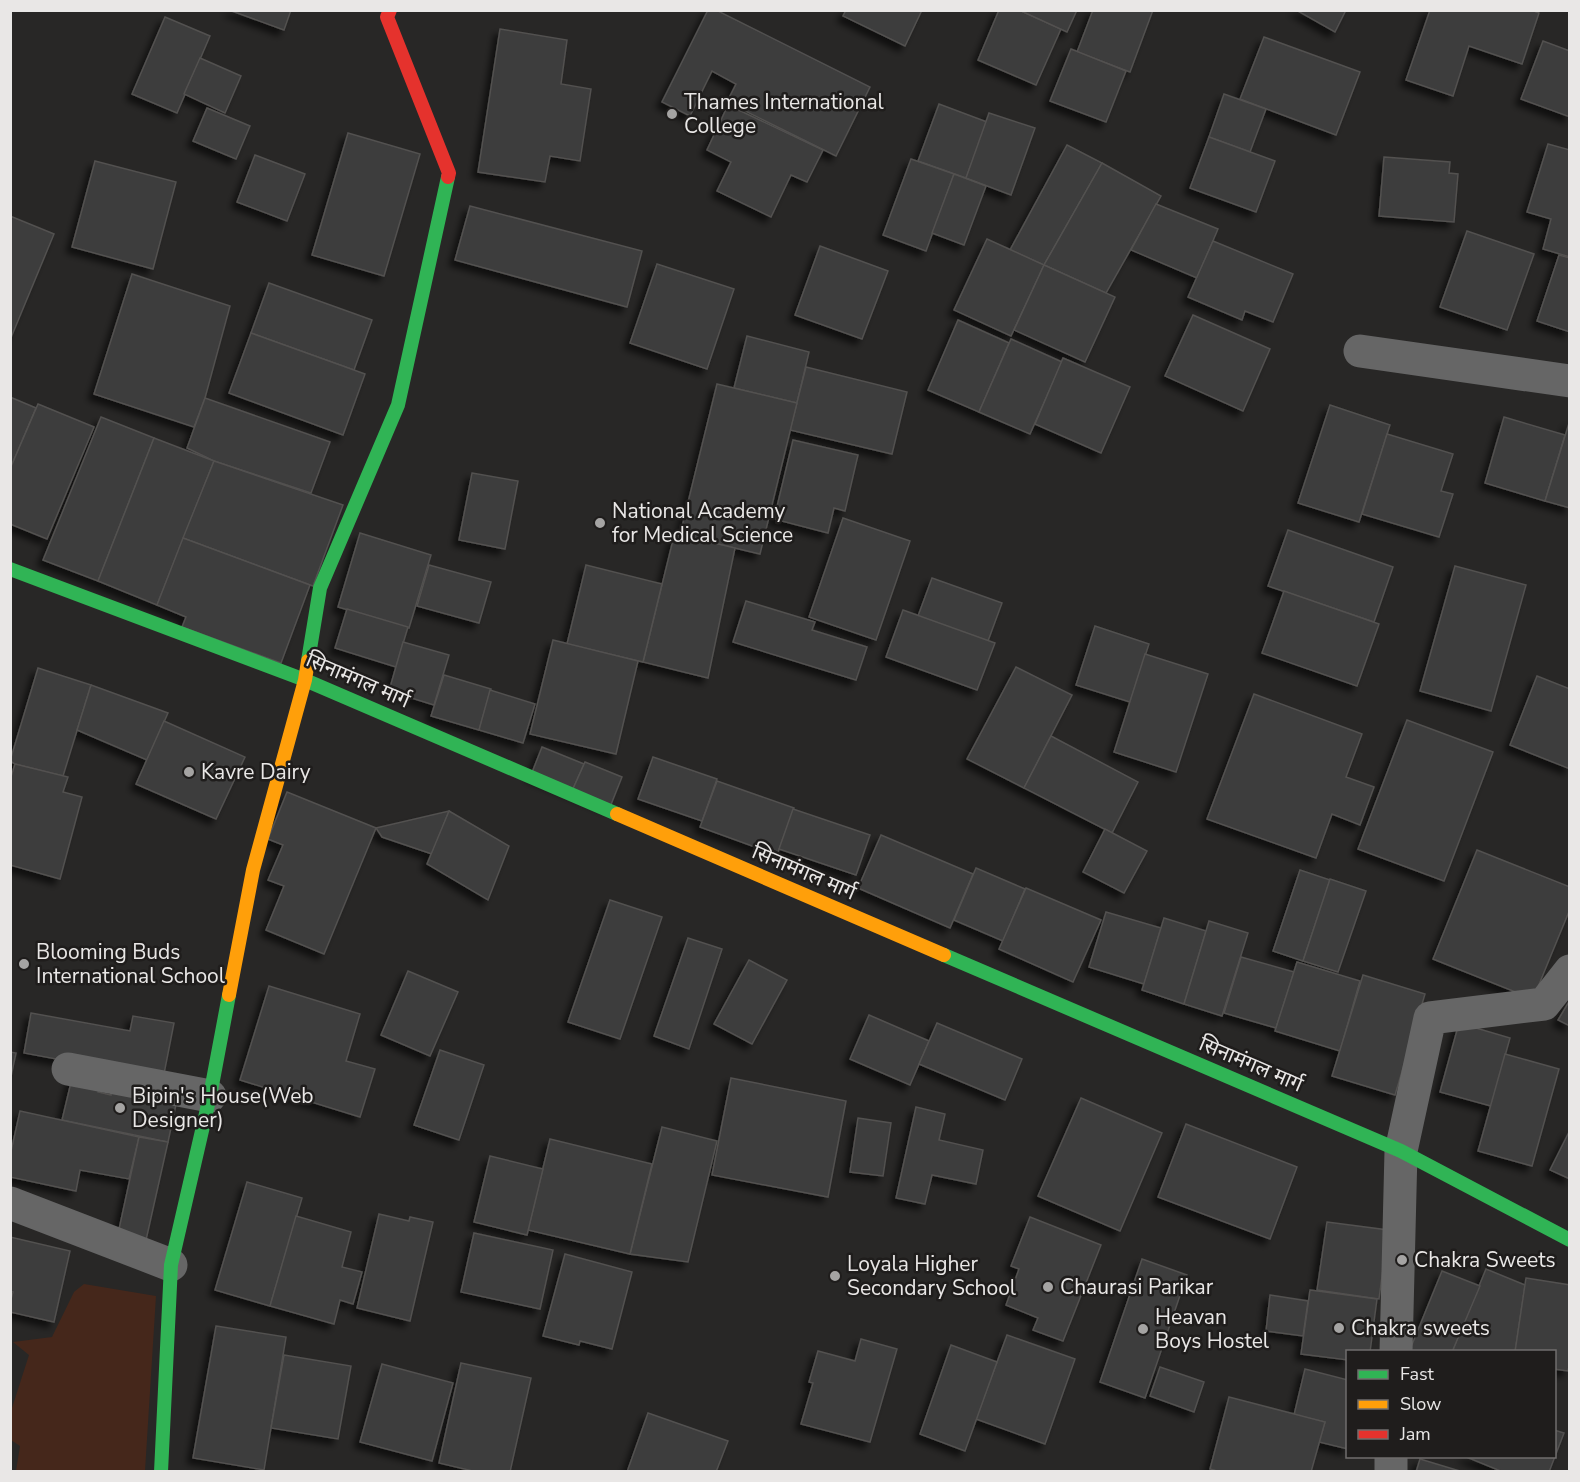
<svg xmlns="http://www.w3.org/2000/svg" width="1580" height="1482" viewBox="0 0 1580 1482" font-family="'Nunito Sans','Noto Sans Devanagari',sans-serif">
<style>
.green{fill:#45271b}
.building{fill:#3d3c3c;stroke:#525150;stroke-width:1.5;filter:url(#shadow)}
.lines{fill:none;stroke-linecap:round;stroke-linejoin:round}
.street{stroke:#666;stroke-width:33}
.fast{stroke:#30b455;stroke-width:14}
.slow{stroke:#ff9f0a;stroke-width:14}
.jam{stroke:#e5322d;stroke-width:14}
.poi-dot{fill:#a5a4a3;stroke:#1f1d1c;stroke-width:2}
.labels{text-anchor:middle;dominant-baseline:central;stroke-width:5;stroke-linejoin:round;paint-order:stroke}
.poi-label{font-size:21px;fill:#e9e7e6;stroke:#1f1d1c;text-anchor:start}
.street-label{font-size:21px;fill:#e9e7e6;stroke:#1f1d1c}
</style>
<defs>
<filter id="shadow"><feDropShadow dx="-5.5" dy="5.5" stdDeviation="3" flood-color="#0009"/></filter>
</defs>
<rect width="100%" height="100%" fill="#282726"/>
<polygon class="green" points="84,1284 156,1296 145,1471 16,1471 20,1446 11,1440 11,1411 29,1355 13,1342 52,1337 74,1292"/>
<g class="building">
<polygon points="229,10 291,10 284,30"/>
<polygon points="708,10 716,10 870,87 836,156 727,102 736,84 712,71 690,116 662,102"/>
<polygon points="846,10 922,10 905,46 843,16"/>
<polygon points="999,10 1019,10 1061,29 1036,85 978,60"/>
<polygon points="1019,10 1077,10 1067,32"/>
<polygon points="1093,10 1153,10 1130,72 1077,52"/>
<polygon points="1296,10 1346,10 1335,32"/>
<polygon points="1430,10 1531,10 1539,13 1522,64 1469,46 1453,96 1406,80"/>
<polygon points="165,17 210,36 177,113 132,94"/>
<polygon points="500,29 567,40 561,84 591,89 580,161 550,156 545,182 478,172"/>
<polygon points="1264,37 1360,72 1336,135 1240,99"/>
<polygon points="1543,41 1570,51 1570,117 1521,99"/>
<polygon points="1071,49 1126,71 1106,122 1050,101"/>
<polygon points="200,58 241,76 225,113 184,94"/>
<polygon points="1224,94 1266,109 1250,152 1209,137"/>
<polygon points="939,104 987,122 966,178 918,161"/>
<polygon points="728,105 823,150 807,182 791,175 771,217 717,191 731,162 707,150"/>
<polygon points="207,108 250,126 236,159 193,141"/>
<polygon points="989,113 1035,128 1011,195 966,178"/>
<polygon points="348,133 420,154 384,276 312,255"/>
<polygon points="1209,137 1275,161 1256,212 1190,188"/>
<polygon points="1548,144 1570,150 1570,257 1543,249 1551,219 1527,212"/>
<polygon points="1067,145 1102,163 1044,265 1010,250"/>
<polygon points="255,155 305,174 287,221 237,202"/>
<polygon points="1384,157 1450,162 1449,173 1458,174 1454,222 1379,216"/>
<polygon points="911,159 954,174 926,251 883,235"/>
<polygon points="95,161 176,182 153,269 72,247"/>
<polygon points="1102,163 1161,196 1106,293 1044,265"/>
<polygon points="954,174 986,186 964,245 932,233"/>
<polygon points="1156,204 1218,229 1197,278 1131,250"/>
<polygon points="470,206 642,251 627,307 455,260"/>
<polygon points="10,216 54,234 10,340"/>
<polygon points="1467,231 1534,254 1507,330 1440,307"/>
<polygon points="987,239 1044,265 1011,336 954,310"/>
<polygon points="1213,241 1293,274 1273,322 1245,311 1242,320 1188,297"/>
<polygon points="820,246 888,271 862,339 795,315"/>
<polygon points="1559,255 1570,258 1570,332 1537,321"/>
<polygon points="657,264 734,289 707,369 630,343"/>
<polygon points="1044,265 1115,297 1085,362 1014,330"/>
<polygon points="132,274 230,306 205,398 194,427 94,394"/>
<polygon points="269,283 372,320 354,370 251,333"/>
<polygon points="1193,315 1270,349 1243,411 1165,376"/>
<polygon points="958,320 1009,343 979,412 928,390"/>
<polygon points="251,333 365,374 343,435 229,393"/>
<polygon points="747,336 809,352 797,403 734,388"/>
<polygon points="1011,339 1062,362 1030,434 979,412"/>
<polygon points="1063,358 1130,387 1101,453 1035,424"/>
<polygon points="806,367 907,392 892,454 790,430"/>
<polygon points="717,384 797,403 760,554 680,535"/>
<polygon points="10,397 36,408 10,469"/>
<polygon points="205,398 330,442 311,493 214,461 187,448"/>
<polygon points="38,404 94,427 47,539 10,524 10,469"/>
<polygon points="1330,405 1390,425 1359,522 1298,503"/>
<polygon points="101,417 154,438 98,581 43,560"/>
<polygon points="1504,417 1565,435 1545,501 1485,483"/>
<polygon points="1570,420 1570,508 1545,501"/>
<polygon points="1387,434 1453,454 1441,491 1453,494 1439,537 1362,514"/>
<polygon points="154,438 214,461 157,605 98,581"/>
<polygon points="793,440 858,455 845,511 834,508 828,533 774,519"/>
<polygon points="214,461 343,505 313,586 183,538"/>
<polygon points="472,473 518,481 505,549 459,540"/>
<polygon points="843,518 910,541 876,640 809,617"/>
<polygon points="1288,530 1393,567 1374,622 1268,586"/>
<polygon points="360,533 431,555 409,628 338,607"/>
<polygon points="680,535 735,548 708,678 643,662 674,536"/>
<polygon points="183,538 310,585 281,663 182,627 186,617 157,605"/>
<polygon points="429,565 491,582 479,623 417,606"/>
<polygon points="586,565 662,584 643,662 567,644"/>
<polygon points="1455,566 1526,585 1491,711 1420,691"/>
<polygon points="932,578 1002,603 988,641 918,616"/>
<polygon points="1284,591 1379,624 1357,686 1262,653"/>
<polygon points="746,601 815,622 812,630 867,647 856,680 733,642"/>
<polygon points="347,609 408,627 396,667 335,648"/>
<polygon points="903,610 995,643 977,690 886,657"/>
<polygon points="1095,626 1149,644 1130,702 1076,685"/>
<polygon points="553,640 638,661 616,754 530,734"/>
<polygon points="403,642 449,655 434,705 389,691"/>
<polygon points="1145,654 1208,674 1176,772 1114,752"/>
<polygon points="1016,667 1072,695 1024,788 967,759"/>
<polygon points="38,668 91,685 63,776 15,764 10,761"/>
<polygon points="444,675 491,689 479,730 431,716"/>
<polygon points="1537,676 1570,689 1570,769 1510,745"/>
<polygon points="91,685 168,713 147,760 77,730"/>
<polygon points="490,690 535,704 523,743 479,730"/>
<polygon points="1254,694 1362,734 1346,777 1374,787 1360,825 1332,814 1316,858 1207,819"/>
<polygon points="1407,720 1493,752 1444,881 1358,849"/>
<polygon points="164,721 245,757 216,819 136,784"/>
<polygon points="1051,736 1138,782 1112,833 1024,788"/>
<polygon points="542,747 584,764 572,791 531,775"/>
<polygon points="653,757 717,779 702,821 638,799"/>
<polygon points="585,762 622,777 610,807 572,791"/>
<polygon points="15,764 68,777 63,792 82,797 60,879 10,865 10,780"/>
<polygon points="717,781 794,808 777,855 700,827"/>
<polygon points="287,792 376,828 324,954 266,930 284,886 268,880 283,845 268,839"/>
<polygon points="793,809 870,835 856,875 779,849"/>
<polygon points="449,811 432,854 382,837 376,828"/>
<polygon points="449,811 509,846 488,900 427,864"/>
<polygon points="1105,829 1147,851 1124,893 1083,872"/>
<polygon points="881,835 973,874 950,928 858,888"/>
<polygon points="1477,850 1570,887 1570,909 1533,999 1433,959"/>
<polygon points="976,868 1025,889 1003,941 954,920"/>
<polygon points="1300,870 1330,880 1303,961 1273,951"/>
<polygon points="1330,879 1366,891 1338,972 1303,961"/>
<polygon points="1026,888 1101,920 1073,982 999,949"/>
<polygon points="610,900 662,917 620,1039 568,1022"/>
<polygon points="1106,912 1161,928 1144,984 1089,967"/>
<polygon points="1164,918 1206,931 1184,1004 1142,990"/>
<polygon points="1209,921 1248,933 1222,1016 1184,1004"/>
<polygon points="688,938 722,949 689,1049 654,1036"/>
<polygon points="1241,957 1294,972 1276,1028 1224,1013"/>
<polygon points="749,960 787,980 752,1044 714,1024"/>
<polygon points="1297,962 1360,981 1340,1051 1275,1031"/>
<polygon points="408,971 458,992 430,1056 381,1035"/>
<polygon points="1363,975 1425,994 1395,1095 1332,1076"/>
<polygon points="269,986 360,1014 346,1061 375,1069 360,1117 240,1080"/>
<polygon points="1570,1000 1570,1026 1558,1020"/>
<polygon points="31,1013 130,1031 133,1016 174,1023 163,1079 24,1053"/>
<polygon points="869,1015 929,1041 910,1085 850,1059"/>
<polygon points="937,1023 1022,1059 1005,1100 919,1064"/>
<polygon points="1459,1023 1510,1038 1491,1106 1440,1092"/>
<polygon points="440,1050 484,1065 459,1140 414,1125"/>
<polygon points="10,1052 16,1053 10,1081"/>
<polygon points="1505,1054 1559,1069 1532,1166 1478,1151"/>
<polygon points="73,1074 101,1081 98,1092 111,1095 113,1081 178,1095 168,1142 62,1120"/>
<polygon points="731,1078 846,1101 828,1197 712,1175"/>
<polygon points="1081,1098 1162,1133 1120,1231 1038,1196"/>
<polygon points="916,1107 945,1114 939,1140 983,1150 976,1184 932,1175 925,1204 896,1198"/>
<polygon points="20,1111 139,1137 129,1179 80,1170 76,1191 10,1177 10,1156"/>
<polygon points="858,1118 891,1123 883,1176 850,1172"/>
<polygon points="1186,1124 1297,1167 1270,1239 1158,1197"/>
<polygon points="662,1127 717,1141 688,1262 630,1254"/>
<polygon points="1570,1130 1570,1179 1550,1170"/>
<polygon points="139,1137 168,1142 144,1249 116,1243"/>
<polygon points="550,1139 652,1164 630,1254 528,1230"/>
<polygon points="490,1156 543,1169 527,1235 474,1222"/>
<polygon points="247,1182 302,1198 270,1306 215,1290"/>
<polygon points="379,1214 409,1221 410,1217 433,1222 410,1321 357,1308"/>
<polygon points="296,1216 351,1232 342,1267 362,1272 353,1304 340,1300 334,1324 270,1306"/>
<polygon points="1030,1217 1101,1245 1063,1341 1033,1330 1038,1318 1006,1305 1019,1269 1011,1266"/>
<polygon points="1327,1222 1388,1230 1379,1299 1317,1290"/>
<polygon points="474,1233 553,1250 540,1309 461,1292"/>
<polygon points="10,1237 70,1251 54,1322 10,1312 10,1303 13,1292 10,1291"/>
<polygon points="565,1254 632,1272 612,1349 580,1341 579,1345 543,1336"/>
<polygon points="1142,1259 1187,1275 1145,1398 1100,1382"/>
<polygon points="1486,1269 1525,1285 1515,1352 1452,1352"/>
<polygon points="1442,1271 1480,1286 1452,1352 1409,1352"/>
<polygon points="1526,1278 1570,1285 1570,1362 1568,1371 1554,1369 1554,1352 1515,1352"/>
<polygon points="1310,1290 1377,1299 1370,1352 1348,1352 1348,1360 1301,1354"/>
<polygon points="1270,1295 1308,1301 1303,1336 1266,1331"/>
<polygon points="216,1326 286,1337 264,1470 193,1458"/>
<polygon points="1007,1335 1075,1359 1045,1444 976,1419"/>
<polygon points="861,1339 897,1349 870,1442 801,1424 813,1383 809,1382 818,1351 855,1361"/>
<polygon points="951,1345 997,1362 965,1451 920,1434"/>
<polygon points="284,1355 351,1366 338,1439 271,1428"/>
<polygon points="461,1363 531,1378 510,1472 477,1472 439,1463"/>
<polygon points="382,1364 453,1383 432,1461 360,1442"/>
<polygon points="1160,1367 1204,1382 1194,1412 1150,1396"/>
<polygon points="1305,1369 1348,1380 1348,1449 1319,1442 1325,1422 1294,1415"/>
<polygon points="1229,1397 1325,1422 1311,1472 1221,1472 1210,1469"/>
<polygon points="648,1413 728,1441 716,1472 627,1472"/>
<polygon points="1554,1430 1564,1433 1549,1472 1503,1472 1464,1456 1554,1456"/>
<polygon points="1420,1459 1463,1472 1416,1472"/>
</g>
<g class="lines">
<g class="street">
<polyline points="1360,351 1570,381"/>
<polyline points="68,1069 210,1096"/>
<polyline points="10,1203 171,1265"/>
<polyline points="1396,1352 1401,1151 1430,1018 1544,1004 1570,971"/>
<polyline points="1391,1472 1391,1456"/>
</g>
<g class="fast">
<polyline points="10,569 305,680 617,814"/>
<polyline points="308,661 320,588 398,405 448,177"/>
<polyline points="944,955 1401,1151 1570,1240"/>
<polyline points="161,1472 171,1265 210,1096 229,995"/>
</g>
<g class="slow">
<polyline points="617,814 944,955"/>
<polyline points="229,995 253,870 305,680 308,661"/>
</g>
<polyline class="jam" points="390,10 387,17 449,173 448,177"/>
</g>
<g class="poi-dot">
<circle cx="672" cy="114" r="6"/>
<circle cx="600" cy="523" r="6"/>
<circle cx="189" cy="772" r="6"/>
<circle cx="24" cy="964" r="6"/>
<circle cx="120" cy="1108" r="6"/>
<circle cx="1402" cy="1260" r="6"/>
<circle cx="835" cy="1276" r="6"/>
<circle cx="1048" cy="1287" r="6"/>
<circle cx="1339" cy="1328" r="6"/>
<circle cx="1143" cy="1329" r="6"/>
</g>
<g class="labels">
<g class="poi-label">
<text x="684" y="102">Thames International<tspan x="684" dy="24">College</tspan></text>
<text x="612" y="511">National Academy<tspan x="612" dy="24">for Medical Science</tspan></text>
<text x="201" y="772">Kavre Dairy</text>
<text x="36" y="952">Blooming Buds<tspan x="36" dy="24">International School</tspan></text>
<text x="132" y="1096">Bipin's House(Web<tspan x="132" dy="24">Designer)</tspan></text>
<text x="1414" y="1260">Chakra Sweets</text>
<text x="847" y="1264">Loyala Higher<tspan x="847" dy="24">Secondary School</tspan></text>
<text x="1060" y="1287">Chaurasi Parikar</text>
<text x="1155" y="1317">Heavan<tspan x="1155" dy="24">Boys Hostel</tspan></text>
<text x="1351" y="1328">Chakra sweets</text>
</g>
<g class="street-label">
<text transform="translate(358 680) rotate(23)">सिनामंगल मार्ग</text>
<text transform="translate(804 872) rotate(23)">सिनामंगल मार्ग</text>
<text transform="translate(1251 1064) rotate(23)">सिनामंगल मार्ग</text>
</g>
</g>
<rect width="1580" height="1482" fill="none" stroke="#e9e7e6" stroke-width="24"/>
<rect x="1346" y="1350" width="210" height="108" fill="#1f1d1c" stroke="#706e6d" stroke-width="1.5"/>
<rect x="1358" y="1370" width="30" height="9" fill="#30b455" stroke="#706e6d" stroke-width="1.5"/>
<text x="1400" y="1380" font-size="18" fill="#e9e7e6">Fast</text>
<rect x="1358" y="1400" width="30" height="9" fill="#ff9f0a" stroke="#706e6d" stroke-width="1.5"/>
<text x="1400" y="1410" font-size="18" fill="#e9e7e6">Slow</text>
<rect x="1358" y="1430" width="30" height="9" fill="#e5322d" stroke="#706e6d" stroke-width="1.5"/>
<text x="1400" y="1440" font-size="18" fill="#e9e7e6">Jam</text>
</svg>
